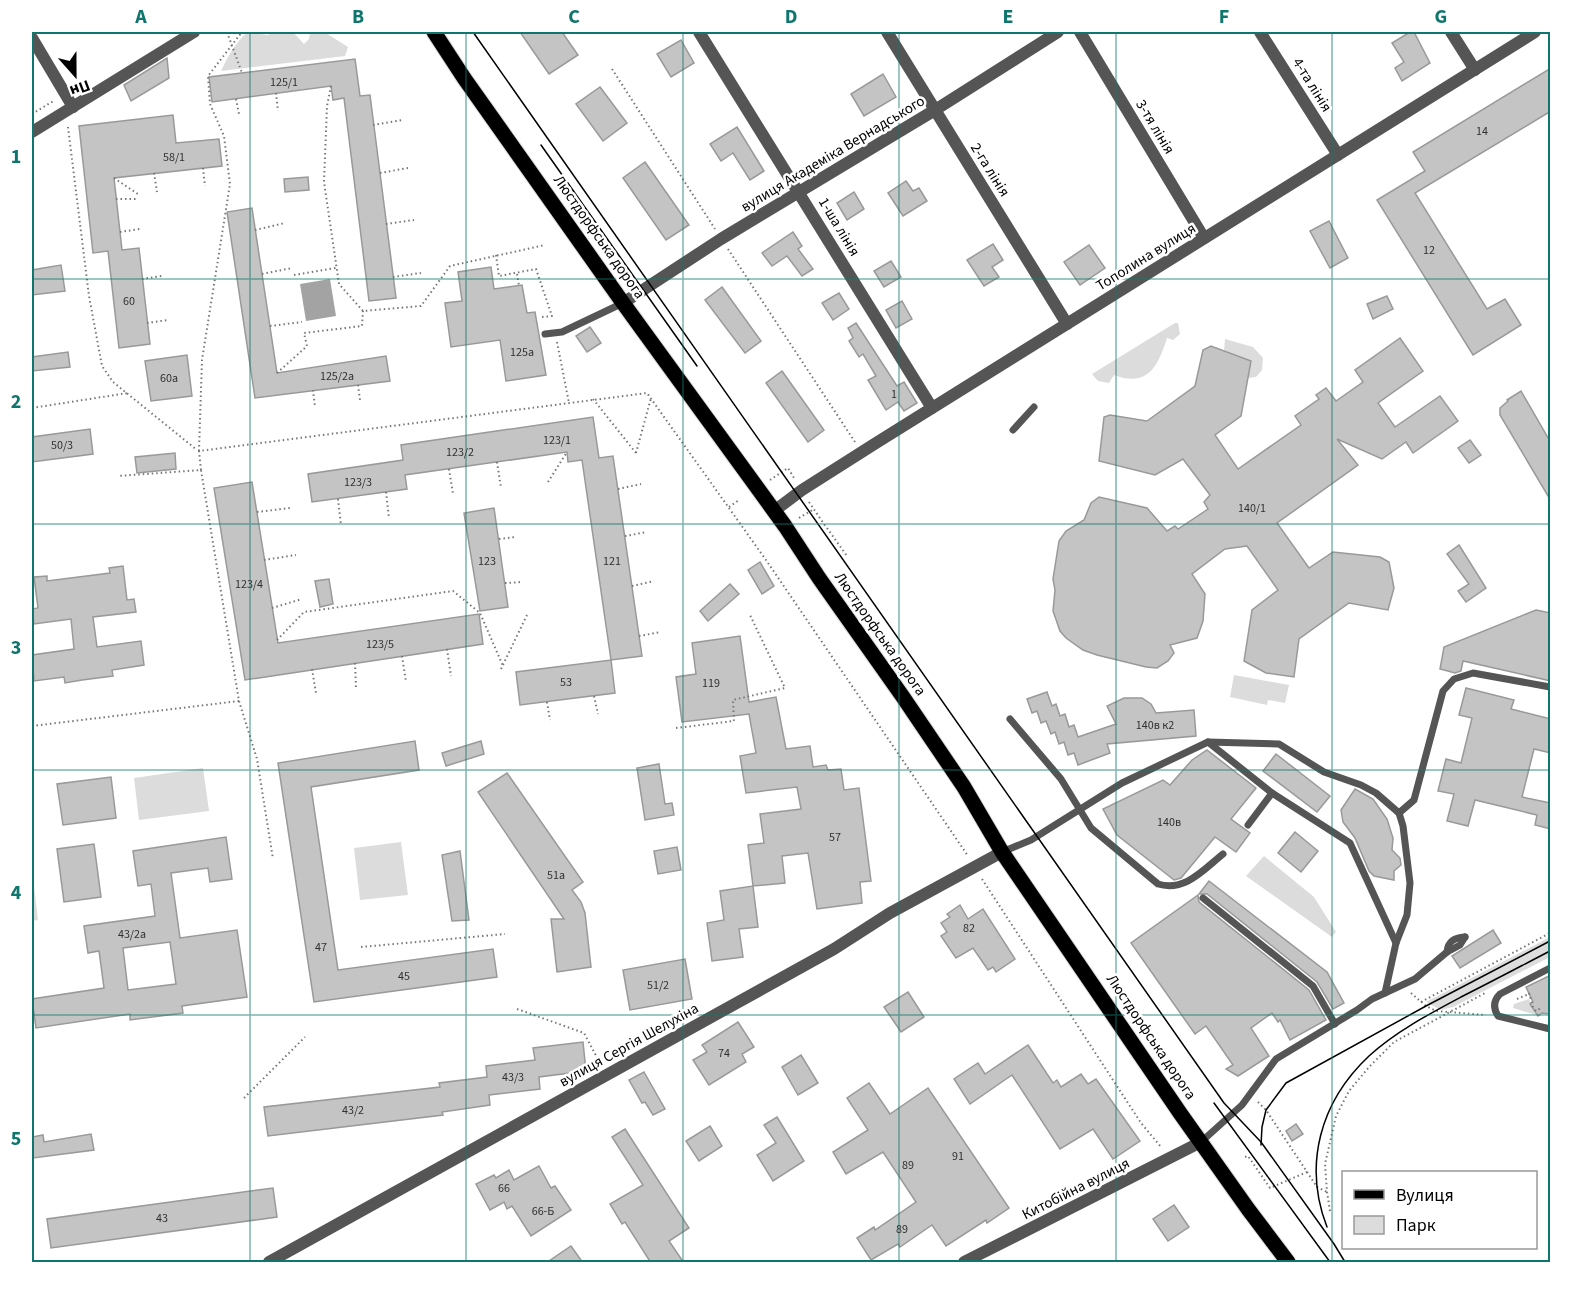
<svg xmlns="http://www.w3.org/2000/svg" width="1582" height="1294" viewBox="0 0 1582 1294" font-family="'Source Sans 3',sans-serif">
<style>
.green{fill:#dcdcdc}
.water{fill:#a3a3a3}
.building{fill:#c4c4c4;stroke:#999;stroke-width:1.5;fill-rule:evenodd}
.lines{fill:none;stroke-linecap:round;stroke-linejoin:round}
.primary-casing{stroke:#dbdbdb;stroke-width:17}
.path{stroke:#777;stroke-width:2;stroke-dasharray:1.5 3;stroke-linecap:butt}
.lane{stroke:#555;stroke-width:7}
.street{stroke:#555;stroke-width:12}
.primary{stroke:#000;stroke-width:15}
.tram{stroke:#000;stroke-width:1.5}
.grid{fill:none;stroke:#0f766e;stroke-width:1.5;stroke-opacity:0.55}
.labels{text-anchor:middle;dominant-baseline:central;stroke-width:5;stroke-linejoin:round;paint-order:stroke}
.number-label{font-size:12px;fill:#313131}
.street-label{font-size:15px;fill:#000;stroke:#fff}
.neatline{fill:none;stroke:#0f766e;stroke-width:2}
.grid-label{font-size:20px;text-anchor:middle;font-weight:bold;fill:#0f766e}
</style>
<rect width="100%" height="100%" fill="#fff"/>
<g class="green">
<path d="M248 32 268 35 272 32H293L304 44 309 39 310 32H327L329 35 348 47 345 56 221 71C227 58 236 41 248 32Z"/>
<path d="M1175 323H1178L1180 334 1173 340 1167 338C1158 366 1148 388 1114 375L1109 383 1098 381 1092 374Z"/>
<polygon points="1225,339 1253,347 1263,358 1262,370 1256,377 1248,378 1251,361 1224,351"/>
<polygon points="1234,675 1289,685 1285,703 1268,700 1267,705 1230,697"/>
<polygon points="203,768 209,811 139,820 134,778"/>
<polygon points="401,842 408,895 360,900 354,848"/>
<polygon points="1264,856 1314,897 1336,932 1332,937 1246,876"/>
<polygon points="32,869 38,920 32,921"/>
<polygon points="1550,937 1550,957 1453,1007 1441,1010 1426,1002"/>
<polygon points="1529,999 1536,1015 1513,1008 1514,1004"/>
</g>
<polygon class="water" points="330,279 336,316 306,321 300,284"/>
<g class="building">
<polygon points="520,32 562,32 578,55 549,74"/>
<polygon points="1410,32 1414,32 1430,63 1402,81 1395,68 1404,62 1392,43"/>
<polygon points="681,40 694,63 671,77 657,54"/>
<polygon points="167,58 169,78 131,101 124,85"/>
<polygon points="355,59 360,96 370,95 396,298 369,301 344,98 333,100 331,86 212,102 209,77"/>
<polygon points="1551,68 1551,111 1415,193 1487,309 1505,299 1521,325 1473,355 1377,200 1425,171 1413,152"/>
<polygon points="883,74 896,97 864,116 851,94"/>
<polygon points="600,87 627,123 603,141 576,104"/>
<polygon points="173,115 176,143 219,139 222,166 114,178 122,250 139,248 150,344 119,348 108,251 93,253 79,126"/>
<polygon points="737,127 764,171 750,180 733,153 721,161 710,144"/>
<polygon points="645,162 689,225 666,240 623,178"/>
<polygon points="308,177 309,190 285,192 284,179"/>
<polygon points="906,181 913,191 919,188 927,201 903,216 888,193"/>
<polygon points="854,192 864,209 847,220 837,203"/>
<polygon points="252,208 277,373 386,356 390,381 255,398 227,212"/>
<polygon points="1329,221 1348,258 1330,268 1310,231"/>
<polygon points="793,232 802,246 798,249 813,269 802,276 787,256 772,266 762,253"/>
<polygon points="993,244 1003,260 992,267 999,277 984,286 967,260"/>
<polygon points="1089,245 1105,268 1080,285 1064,262"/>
<polygon points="891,261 901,277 884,287 874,271"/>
<polygon points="61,265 65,291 32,295 32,270"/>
<polygon points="491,267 494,289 522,285 527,313 535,312 546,375 506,381 500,340 451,347 445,303 462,301 458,272"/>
<polygon points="722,287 761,341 745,353 705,300"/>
<polygon points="839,293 849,309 833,320 822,303"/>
<polygon points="1387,296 1393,309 1373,319 1367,304"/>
<polygon points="902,301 912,319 896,328 886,310"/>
<polygon points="856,323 897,386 904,382 917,403 904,411 898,402 886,410 868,380 876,376 863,354 859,357 849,341 853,338 848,328"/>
<polygon points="590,327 601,343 587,352 576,336"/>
<polygon points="1400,338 1423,371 1378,403 1395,427 1440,396 1458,421 1413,453 1406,442 1382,459 1337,439 1358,465 1277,523 1309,568 1333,552 1380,557 1389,562 1394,588 1388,610 1349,603 1299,639 1294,677 1266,673 1244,661 1252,610 1278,590 1247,546 1225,549 1192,574 1205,594 1203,621 1197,638 1170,645 1174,653 1168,661 1157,668 1146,667 1097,655 1083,650 1066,638 1060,631 1053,611 1055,590 1053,579 1059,541 1066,531 1084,520 1091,503 1099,497 1147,508 1167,531 1175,526 1178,529 1208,509 1204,502 1210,495 1183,459 1155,475 1099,461 1104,417 1110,415 1147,421 1195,386 1203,350 1211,346 1251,361 1241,416 1215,435 1238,469 1301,425 1295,416 1319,399 1316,395 1326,388 1336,401 1363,382 1355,370"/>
<polygon points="68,352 70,367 32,371 32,357"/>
<polygon points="187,355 192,396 151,401 145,361"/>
<polygon points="782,371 824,430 808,442 766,383"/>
<polygon points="1521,391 1551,443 1551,501 1500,415 1500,408 1508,401 1507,400"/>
<polygon points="593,417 599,458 613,456 642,656 611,660 582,460 568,462 567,452 405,475 407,489 312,502 308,474 403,460 401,445"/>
<polygon points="90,429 93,454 32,462 32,437"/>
<polygon points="1470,440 1481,455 1469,463 1458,448"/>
<polygon points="175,453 176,469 137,473 135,457"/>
<polygon points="252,482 278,643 479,614 483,644 245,680 214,488"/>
<polygon points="494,508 508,607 480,611 464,513"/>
<polygon points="1459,545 1486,588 1466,602 1458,591 1469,584 1447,554"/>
<polygon points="760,562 774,586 762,594 748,570"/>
<polygon points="123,566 127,600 134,599 136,612 93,617 97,647 141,641 144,665 112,670 113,676 82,680 65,683 64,677 34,681 32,655 74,649 71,619 34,624 32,609 38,608 34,577 47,576 47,581 110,573 109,568"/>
<polygon points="329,579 333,604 320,607 315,581"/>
<polygon points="730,584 739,594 708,621 700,611"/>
<polygon points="1536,610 1551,613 1551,681 1463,661 1461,671 1455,673 1440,669 1444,647"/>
<polygon points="740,636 749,702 776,697 786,749 810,746 813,767 826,765 828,770 841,769 844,790 859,788 871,881 860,882 862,903 817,909 808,853 782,856 785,883 753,886 748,845 764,843 760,814 801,809 797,787 746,793 740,756 756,753 749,714 682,722 676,677 696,674 692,643"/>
<polygon points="611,660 615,693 520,705 516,672"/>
<polygon points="1466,688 1514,700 1511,709 1551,719 1551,753 1534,749 1522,797 1551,803 1551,829 1535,825 1537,815 1475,800 1468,826 1447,821 1454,794 1438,791 1446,759 1461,763 1472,718 1459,715"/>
<polygon points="1047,692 1052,706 1056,704 1060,716 1065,714 1069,727 1074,725 1078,737 1116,724 1107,706 1124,698 1142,698 1151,704 1156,713 1194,710 1196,736 1107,744 1110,753 1078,765 1074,753 1068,755 1064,742 1059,744 1055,732 1051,734 1046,721 1041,723 1037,711 1032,713 1027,699"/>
<polygon points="415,741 419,770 311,787 338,970 493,949 497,977 314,1002 278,763"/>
<polygon points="481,741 484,754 446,766 442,753"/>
<polygon points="1207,750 1256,788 1231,819 1250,833 1236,852 1215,837 1181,878 1174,880 1117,835 1103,809 1163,780 1170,785 1192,760"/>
<polygon points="1276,754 1330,796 1317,812 1263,771"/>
<polygon points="659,764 665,804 672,803 674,815 645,820 637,768"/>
<polygon points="507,773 583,882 572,890 581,902 585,913 591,967 557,972 551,919 564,919 478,792"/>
<polygon points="111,777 116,818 63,825 57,784"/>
<polygon points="1355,789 1373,799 1387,819 1393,838 1392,850 1400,858 1401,865 1394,871 1394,880 1374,876 1369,871 1355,838 1343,822 1341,810"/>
<polygon points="1295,832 1318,851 1301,872 1278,853"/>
<path d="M226 837 232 879 210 882 208 868 171 873 180 938 237 930 247 997 182 1006 183 1013 130 1020V1014L36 1028 32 999 104 988 99 951 88 953 84 926 155 916 151 884 138 886 133 851ZM170 942 176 984 128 990 123 948Z"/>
<polygon points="94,844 101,897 64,902 57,849"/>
<polygon points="677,847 681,870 658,874 654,851"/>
<polygon points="460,851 469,920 452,921 442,855"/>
<polygon points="1209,881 1327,972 1344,1003 1333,1009 1317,982 1207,894 1199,894"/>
<polygon points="753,886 758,927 739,929 743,957 712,961 707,923 724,920 720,891"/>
<polygon points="1198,895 1199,902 1309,990 1326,1020 1290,1040 1280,1020 1278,1022 1272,1013 1251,1028 1269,1056 1238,1076 1226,1069 1233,1065 1206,1026 1195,1034 1131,943"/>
<polygon points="960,905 968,919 983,909 1015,959 996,972 993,967 988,970 973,948 956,958 941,936 947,932 941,923 950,917 947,914"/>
<polygon points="1493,930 1501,943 1460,968 1452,956"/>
<polygon points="685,959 692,999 630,1010 623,970"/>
<polygon points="1551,975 1551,1014 1542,1013 1538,1016 1530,1004 1533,1002 1526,987"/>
<polygon points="908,992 924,1017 901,1032 884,1007"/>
<polygon points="738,1022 754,1047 742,1054 746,1062 709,1085 693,1060 707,1052 702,1045"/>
<polygon points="583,1042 586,1071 539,1077 540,1089 489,1095 490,1105 442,1112 443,1115 268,1136 264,1107 440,1087 439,1083 487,1077 486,1066 535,1060 533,1048"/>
<polygon points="1028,1045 1053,1083 1057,1080 1061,1087 1081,1074 1088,1084 1096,1079 1140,1141 1113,1159 1093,1129 1060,1149 1012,1075 970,1104 954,1079 978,1063 985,1074"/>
<polygon points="801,1055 818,1083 798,1095 782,1067"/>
<polygon points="644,1072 665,1109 653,1115 645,1102 642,1103 629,1080"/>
<polygon points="869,1083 890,1114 928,1088 1009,1208 987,1223 986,1220 946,1246 932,1225 900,1247 898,1244 871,1260 857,1238 874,1227 875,1230 916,1202 883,1152 846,1174 833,1152 868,1130 847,1098"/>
<polygon points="777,1117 804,1161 773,1181 757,1155 776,1143 764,1125"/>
<polygon points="1296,1124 1303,1134 1292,1141 1286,1131"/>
<polygon points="710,1126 722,1146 699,1161 686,1141"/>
<polygon points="625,1129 689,1228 669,1241 684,1263 651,1263 625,1222 622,1224 610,1204 643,1185 612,1137"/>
<polygon points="91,1134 94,1150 33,1158 32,1137 43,1135 44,1142"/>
<polygon points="539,1166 551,1188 555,1186 571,1210 531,1236 512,1206 507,1209 504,1202 490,1210 476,1184 494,1175 496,1178 509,1170 514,1180"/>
<polygon points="273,1188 277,1217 51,1248 47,1219"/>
<polygon points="1174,1205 1189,1227 1168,1241 1153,1219"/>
<polygon points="571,1246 583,1263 546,1263"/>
</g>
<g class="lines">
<defs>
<polyline id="primary" points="434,32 464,78 623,303 785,526 819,578 903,697 964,787 1002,852 1180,1113 1248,1209 1288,1262"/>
</defs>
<use href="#primary" class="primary-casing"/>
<g class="path">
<polyline points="227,32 242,73"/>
<polyline points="612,69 715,229"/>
<polyline points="78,86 88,80"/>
<polyline points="331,86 327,106 324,182 339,284 363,311 421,306 450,266 545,245"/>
<polyline points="276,93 278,111"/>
<polyline points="236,99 239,114"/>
<polyline points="32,114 55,100"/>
<polyline points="373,125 402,120"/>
<polyline points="68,127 89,296 102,366 113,382 197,450"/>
<polyline points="203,168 205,186"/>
<polyline points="154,173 157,192"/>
<polyline points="380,173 408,168"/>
<polyline points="114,178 138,194"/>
<polyline points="116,199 138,199"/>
<polyline points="386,224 414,220"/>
<polyline points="255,230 285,223"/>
<polyline points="120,232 140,229"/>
<polyline points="728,249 855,442"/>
<polyline points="496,255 499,276 536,269 552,316 542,317"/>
<polyline points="262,274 292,268"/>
<polyline points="517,274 519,286"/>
<polyline points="294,275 336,268"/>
<polyline points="393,277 421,273"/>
<polyline points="142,279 162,276"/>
<polyline points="147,323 168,320"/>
<polyline points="270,326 302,322"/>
<polyline points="557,342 569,403"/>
<polyline points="277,373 307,346 304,333 362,326 363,311"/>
<polyline points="358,385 360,400"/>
<polyline points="313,390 315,407"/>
<polyline points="593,399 636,453"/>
<polyline points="32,408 128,393"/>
<polyline points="199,451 202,360 230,184 224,136 210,104 208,76 242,32"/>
<polyline points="636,453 651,398"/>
<polyline points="497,462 501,488"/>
<polyline points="449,469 453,494"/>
<polyline points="201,470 199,451 647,393 766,560 968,856"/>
<polyline points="770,480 788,468 794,478"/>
<polyline points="548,482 567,452"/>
<polyline points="618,489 641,484"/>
<polyline points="386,492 389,518"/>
<polyline points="338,499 341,525"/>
<polyline points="809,502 826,527"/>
<polyline points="729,507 739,500"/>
<polyline points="257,512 290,508"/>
<polyline points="799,518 814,509"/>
<polyline points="827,528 847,556"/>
<polyline points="625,536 647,532"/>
<polyline points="499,539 515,537"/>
<polyline points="264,560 296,555"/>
<polyline points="505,583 522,582"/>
<polyline points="632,586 654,581"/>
<polyline points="272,608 302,599"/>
<polyline points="639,636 661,632"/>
<polyline points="277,640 304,612 453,591 480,613 503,666"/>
<polyline points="447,649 451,676"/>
<polyline points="402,656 406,682"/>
<polyline points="355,663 356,688"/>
<polyline points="312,669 316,693"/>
<polyline points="501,669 527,615"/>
<polyline points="594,696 598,714"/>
<polyline points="239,701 257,759 273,859"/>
<polyline points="547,702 550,720"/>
<polyline points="32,726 239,701 201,470 118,476"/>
<polyline points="676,728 734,721 733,700 785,688 749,613"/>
<polyline points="982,879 1141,1123 1161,1147"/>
<polyline points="361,947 505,934"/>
<polyline points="1411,993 1426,1006 1436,1011 1486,1015"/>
<polyline points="1529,993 1533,1007 1536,1011 1541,1008"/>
<polyline points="1517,999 1529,994"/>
<polyline points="1421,1002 1550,933"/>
<polyline points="517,1009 584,1033 600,1063"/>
<polyline points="244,1098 305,1037"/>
<polyline points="1258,1102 1266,1110 1317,1187 1327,1192"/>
<polyline points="1245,1157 1248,1156 1270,1188 1307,1172"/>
<polyline points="1330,1211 1327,1192 1325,1164 1336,1116 1349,1091 1369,1067 1394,1042 1487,992"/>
</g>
<g class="lane">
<polyline points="545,334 562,332 623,303"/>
<polyline points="1013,430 1034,407"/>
<path d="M1010 719 1061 779 1091 828 1158 884C1185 892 1203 870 1223 854"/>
<polyline points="1208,742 1272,793 1350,843 1396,943"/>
<polyline points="1399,813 1414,800 1443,691 1454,679 1473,673 1550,687"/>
<polyline points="1248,825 1272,793"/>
<polyline points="1002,852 1031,840 1122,783 1208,742 1279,744 1324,772 1361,785 1376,793 1399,813 1403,826 1410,883 1407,915 1396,943 1385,993"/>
<polyline points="1203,898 1313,986 1335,1024"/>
<path d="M1447 952C1448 941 1454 938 1465 937"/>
<path d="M1550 968 1500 994C1493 1001 1493 1008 1498 1016L1550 1029"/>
<polyline points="1201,1142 1242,1105 1276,1059 1357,1010 1372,999 1415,979 1447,952 1460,945 1465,937"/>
</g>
<g class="street">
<polyline points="699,32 932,408"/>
<polyline points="887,32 1067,324"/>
<polyline points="1080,32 1204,238"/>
<polyline points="1260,32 1338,155"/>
<polyline points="1451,32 1475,70"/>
<polyline points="32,38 73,107"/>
<polyline points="32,132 194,32"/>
<polyline points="623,303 721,239 935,110 1058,32"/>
<polyline points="774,511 802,490 876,443 1535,32"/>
<polyline points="269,1262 834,949 890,913 1002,852"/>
<polyline points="964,1262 1201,1142"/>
</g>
<use href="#primary" class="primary"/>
<g class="tram">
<polyline points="473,32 1224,1103 1261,1142 1334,1244 1345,1262"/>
<polyline points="541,145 697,366"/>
<polyline points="1214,1103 1330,1262"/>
<polyline points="1261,1145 1262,1127 1266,1110 1286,1083 1426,1006 1550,941"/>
<path d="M1327 1227C1303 1165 1320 1102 1369 1056 1395 1032 1429 1014 1461 997 1491 982 1521 966 1550 951"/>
</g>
</g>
<path class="grid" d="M250 32V1262M466 32V1262M683 32V1262M899 32V1262M1116 32V1262M1332 32V1262M32 279H1550M32 524H1550M32 770H1550M32 1015H1550"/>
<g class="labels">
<g class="number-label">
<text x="284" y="82">125/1</text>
<text x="1482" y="131">14</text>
<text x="174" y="157">58/1</text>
<text x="1429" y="250">12</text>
<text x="129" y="301">60</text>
<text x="522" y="352">125а</text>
<text x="337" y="376">125/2а</text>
<text x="169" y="378">60а</text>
<text x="894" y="394">1</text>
<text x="557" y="440">123/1</text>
<text x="62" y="445">50/3</text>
<text x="460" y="452">123/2</text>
<text x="358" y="482">123/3</text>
<text x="1252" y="508">140/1</text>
<text x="487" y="561">123</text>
<text x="612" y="561">121</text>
<text x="249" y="584">123/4</text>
<text x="380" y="644">123/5</text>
<text x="566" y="682">53</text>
<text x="711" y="683">119</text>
<text x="1155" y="725">140в к2</text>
<text x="1169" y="822">140в</text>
<text x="835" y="837">57</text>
<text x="556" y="875">51а</text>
<text x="969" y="928">82</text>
<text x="132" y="934">43/2а</text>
<text x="321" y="947">47</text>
<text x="404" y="976">45</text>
<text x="658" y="985">51/2</text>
<text x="724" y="1053">74</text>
<text x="513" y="1077">43/3</text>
<text x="353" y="1110">43/2</text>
<text x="958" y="1156">91</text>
<text x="908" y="1165">89</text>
<text x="504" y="1188">66</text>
<text x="543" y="1211">66-Б</text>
<text x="162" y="1218">43</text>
<text x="902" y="1229">89</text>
</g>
<g class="street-label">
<text transform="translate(1312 85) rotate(58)">4-та лінія</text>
<text transform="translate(1155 127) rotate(59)">3-тя лінія</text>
<text transform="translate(833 154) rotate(-31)">вулиця Академіка Вернадського</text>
<text transform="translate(990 170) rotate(58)">2-га лінія</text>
<text transform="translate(839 227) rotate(59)">1-ша лінія</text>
<text transform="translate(599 237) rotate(55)">Люстдорфська дорога</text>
<text transform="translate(1146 257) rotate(-32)">Тополина вулиця</text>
<text transform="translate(880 634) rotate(55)">Люстдорфська дорога</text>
<text transform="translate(1151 1037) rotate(56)">Люстдорфська дорога</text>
<text transform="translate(629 1045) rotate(-29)">вулиця Сергія Шелухіна</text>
<text transform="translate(1076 1189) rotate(-27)">Китобійна вулиця</text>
</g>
</g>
<rect width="1582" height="1294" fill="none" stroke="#ffffff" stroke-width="66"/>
<rect x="1342" y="1171" width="195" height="78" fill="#ffffff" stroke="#999999" stroke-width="1.5"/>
<rect x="1354" y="1190" width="30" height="9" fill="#000000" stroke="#999999" stroke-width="1.5"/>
<text x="1396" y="1201" font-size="18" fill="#000000">Вулиця</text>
<rect x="1354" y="1216" width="30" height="18" fill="#dcdcdc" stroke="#999999" stroke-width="1.5"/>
<text x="1396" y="1231" font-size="18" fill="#000000">Парк</text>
<g transform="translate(75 75) rotate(159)" stroke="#ffffff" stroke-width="4.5" paint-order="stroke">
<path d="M0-4.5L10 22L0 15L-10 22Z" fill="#000000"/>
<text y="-9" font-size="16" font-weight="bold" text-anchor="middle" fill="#000000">Пн</text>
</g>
<rect x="33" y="33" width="1516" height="1228" class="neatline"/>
<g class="grid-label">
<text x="141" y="23">A</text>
<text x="358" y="23">B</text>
<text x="574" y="23">C</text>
<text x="791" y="23">D</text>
<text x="1008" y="23">E</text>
<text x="1224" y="23">F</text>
<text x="1441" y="23">G</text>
<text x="16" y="163">1</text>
<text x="16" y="408">2</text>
<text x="16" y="654">3</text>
<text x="16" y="899">4</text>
<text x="16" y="1145">5</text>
</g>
</svg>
